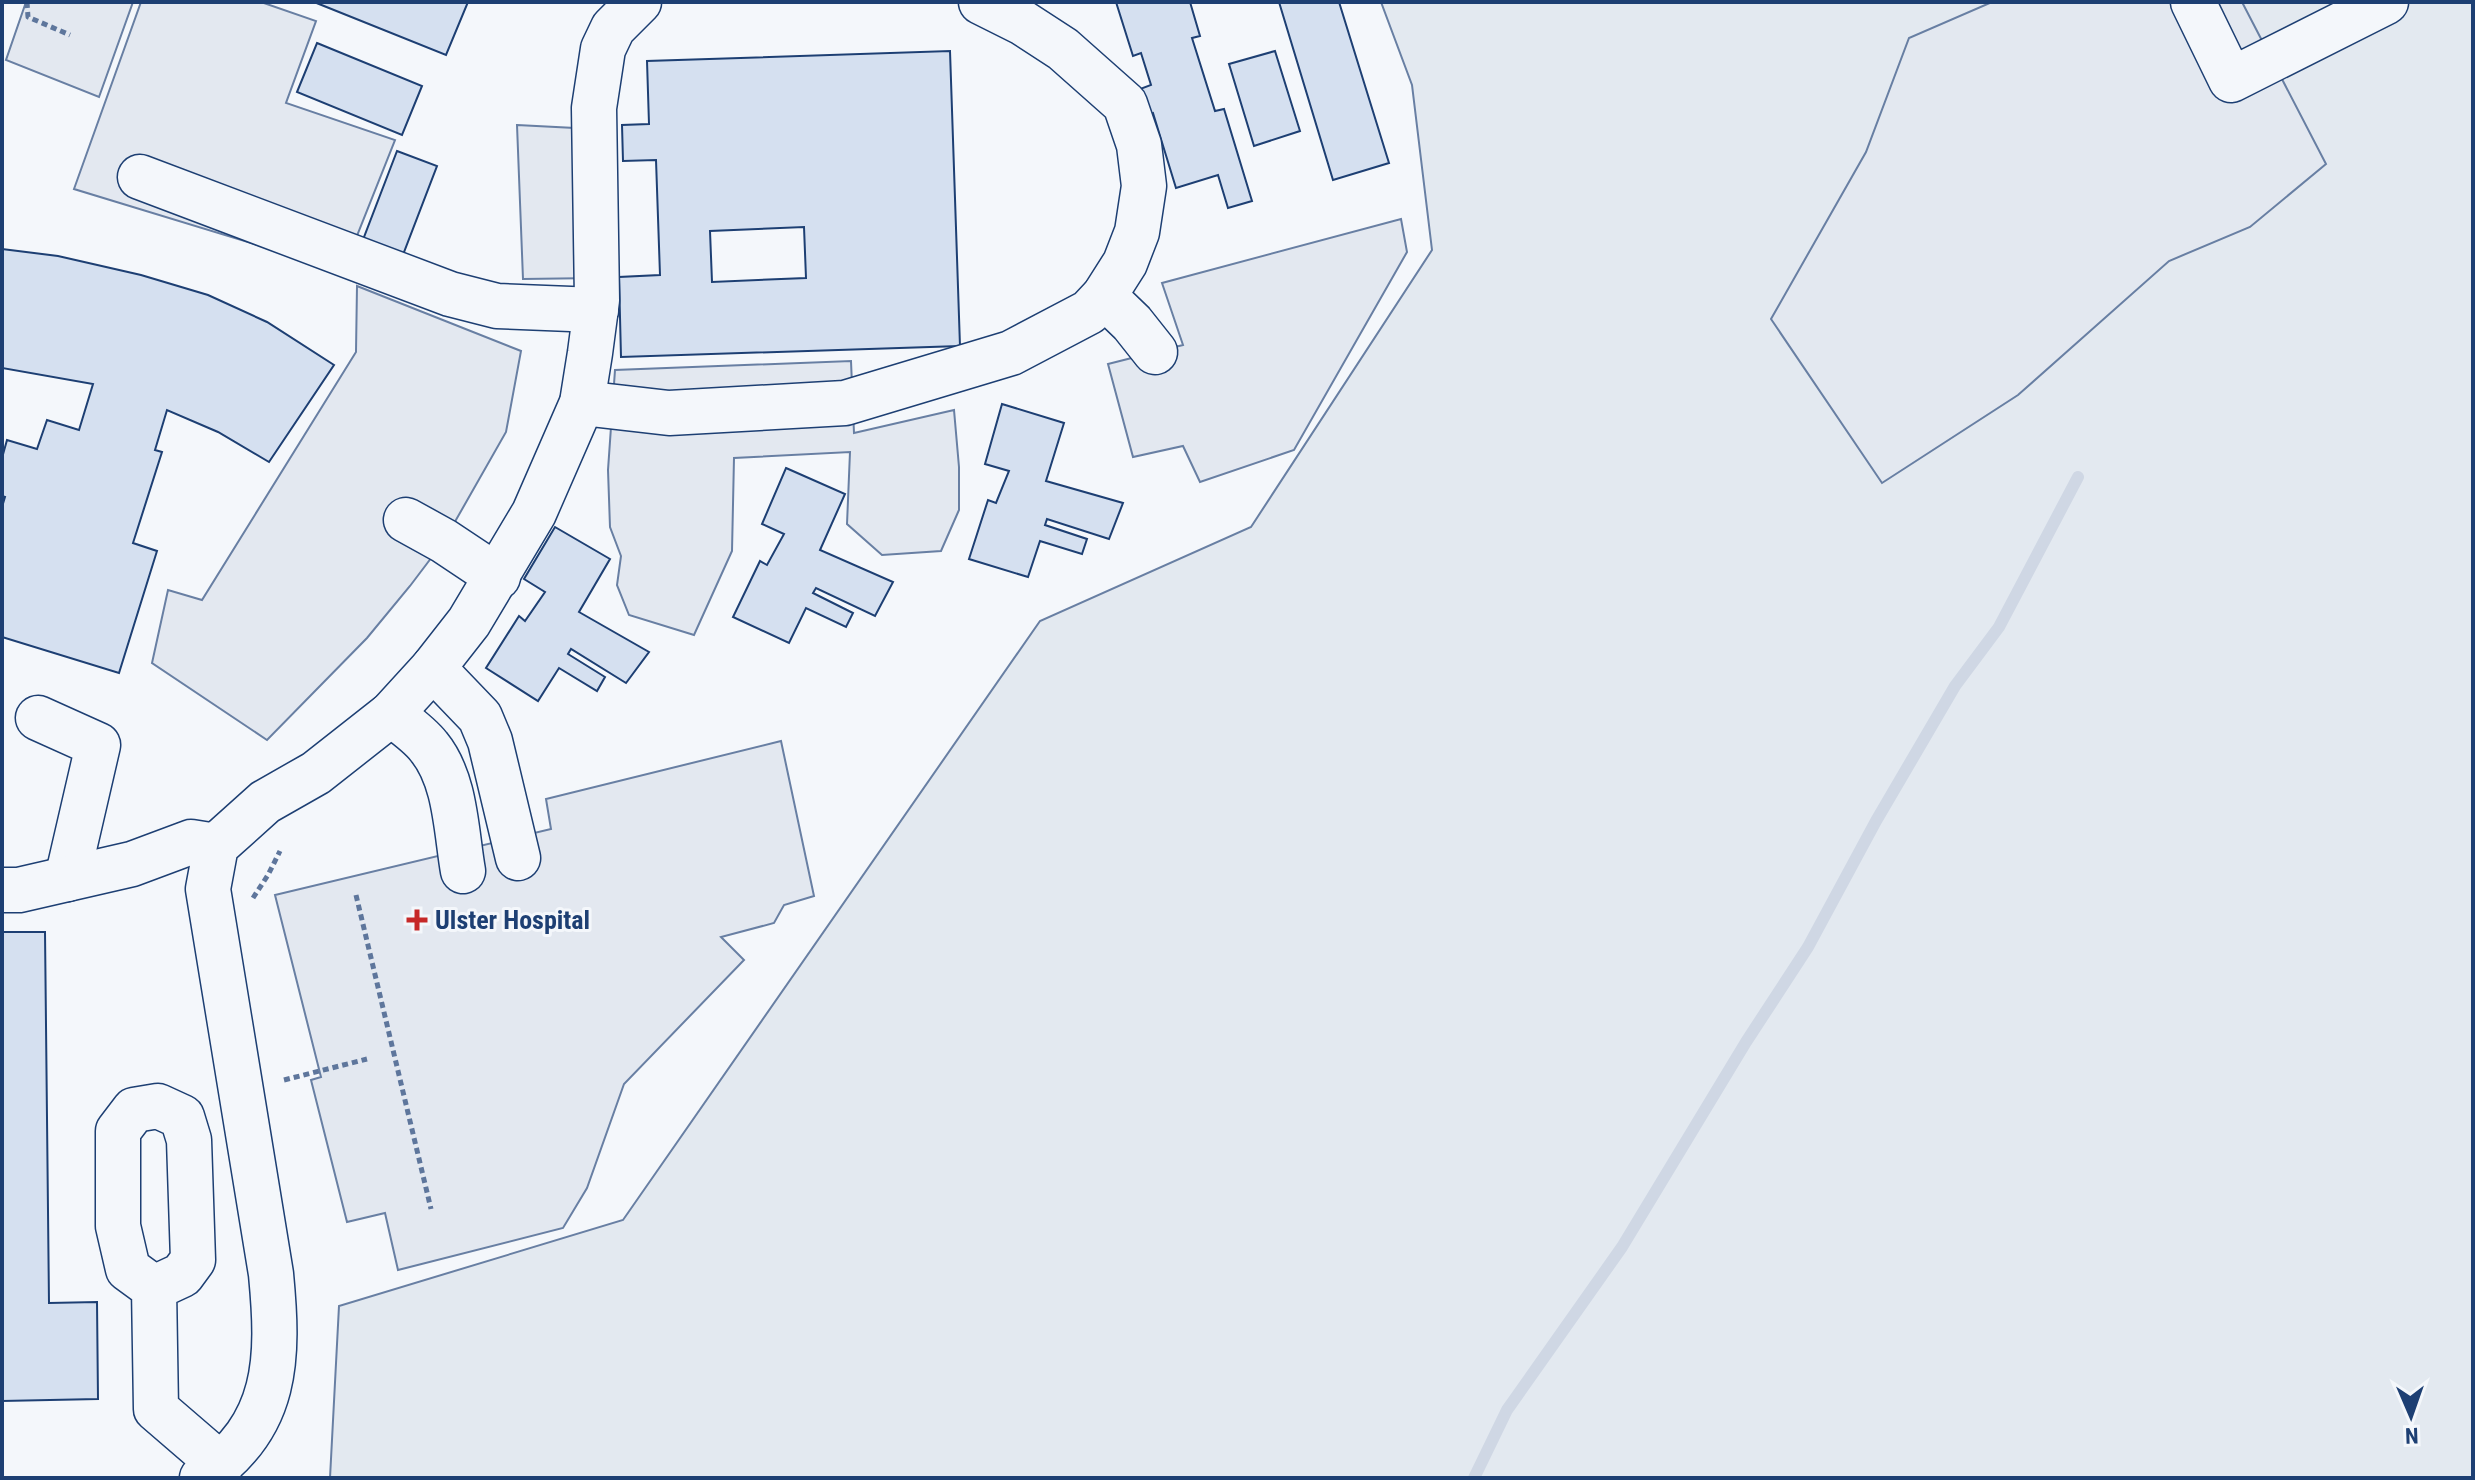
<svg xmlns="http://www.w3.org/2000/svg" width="2475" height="1480" viewBox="0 0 2475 1480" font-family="'Roboto Condensed',sans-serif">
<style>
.green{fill:#e3e9f0;stroke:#687fa3;stroke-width:2}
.parking{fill:#e3e8f0;stroke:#687fa3;stroke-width:2}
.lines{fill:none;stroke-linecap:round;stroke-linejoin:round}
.stream{stroke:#cfd7e4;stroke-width:12}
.building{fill:#d5e0f0;stroke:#1d3f73;stroke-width:2;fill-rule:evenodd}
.minor-casing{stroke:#1d3f73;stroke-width:47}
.path{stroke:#5e769c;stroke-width:5;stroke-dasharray:6 4;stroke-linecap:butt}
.minor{stroke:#f4f7fb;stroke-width:44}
.poi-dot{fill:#c62828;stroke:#f4f7fb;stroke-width:3}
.labels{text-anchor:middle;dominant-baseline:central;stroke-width:6;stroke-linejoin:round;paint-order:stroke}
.poi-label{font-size:26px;font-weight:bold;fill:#1d3f73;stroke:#f4f7fb;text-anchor:start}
</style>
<rect width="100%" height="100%" fill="#f4f7fb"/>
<polygon class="green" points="1381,2 2473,2 2473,1478 330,1478 339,1306 623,1220 1040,621 1251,527 1432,250 1412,85"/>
<g class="parking">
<polygon points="26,2 133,2 99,97 6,60"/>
<polygon points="141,2 261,2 316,21 286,103 395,140 343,271 74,189"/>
<polygon points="1992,2 2242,2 2326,164 2250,227 2169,261 2018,395 1882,483 1771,319 1866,152 1909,38"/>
<polygon points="517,125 594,129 597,278 523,279"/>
<polygon points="1401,219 1407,252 1294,450 1200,482 1183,446 1133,457 1108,364 1183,345 1162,283"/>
<polygon points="357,286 521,351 506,432 444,541 410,586 367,638 267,740 152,663 168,590 202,600 356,352"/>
<polygon points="851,361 854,433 954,410 959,467 959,510 941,551 882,555 847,524 850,452 734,458 732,551 694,635 629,615 617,585 621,556 610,527 608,470 615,370"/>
<polygon points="781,741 814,896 784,905 774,923 721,937 744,960 624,1084 587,1188 563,1228 398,1270 385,1213 347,1222 311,1080 321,1077 275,895 551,829 546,799"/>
</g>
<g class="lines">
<polyline class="stream" points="1474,1478 1507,1410 1622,1247 1746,1042 1808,947 1876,821 1955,686 1999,627 2078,477"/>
</g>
<g class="building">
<polygon points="314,2 468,2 446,55"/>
<polygon points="1116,2 1190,2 1200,36 1192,38 1215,111 1224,109 1252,201 1228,208 1218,175 1176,188 1153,113 1148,115 1140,89 1151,85 1141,53 1133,56"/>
<polygon points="1279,2 1339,2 1389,163 1333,180"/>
<polygon points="317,43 422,86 402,135 297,92"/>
<path d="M950 51 960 346 621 357 619 277 660 275 656 160 623 161 622 125 649 124 647 61ZM804 227 806 278 712 282 710 231Z"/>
<polygon points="1275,51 1300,131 1254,146 1229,64"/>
<polygon points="397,151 437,166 401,260 361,245"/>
<polygon points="2,249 58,256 141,275 208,295 267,322 334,365 269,462 218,432 167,410 155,450 162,452 133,543 157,551 119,673 2,637 2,507 5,497 2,496 2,458 7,440 37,449 47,420 79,430 93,384 2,368"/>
<polygon points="1002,404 1064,423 1046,481 1123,503 1109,539 1047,519 1045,525 1087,539 1082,554 1040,541 1028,577 969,559 988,500 996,503 1009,471 985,464"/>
<polygon points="786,468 845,494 820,550 893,582 875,616 816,588 813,593 853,613 846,627 806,608 789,643 733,617 760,561 767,565 784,534 762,524"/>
<polygon points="555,527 610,559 579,612 649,652 626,683 571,649 568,654 605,677 597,691 559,668 538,701 486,668 519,616 525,621 545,592 524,579"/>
<polygon points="2,932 45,932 49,1303 97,1302 98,1399 2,1401"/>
</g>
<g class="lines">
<defs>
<g id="minor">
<polyline points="2193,2 2231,80 2386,2"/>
<polyline points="140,177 450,294 497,306 596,310"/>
<polyline points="1104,296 1132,323 1155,352"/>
<polyline points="582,403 669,413 845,403 1011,353 1089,312 1104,296 1125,263 1137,232 1144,186 1139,145 1125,104 1063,49 1023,23 981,2"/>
<polyline points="406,520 444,541 498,577"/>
<polyline points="433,668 480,717 490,741 518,858"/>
<path d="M391 714C404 724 419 734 429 747 456 780 456 831 463 871"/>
<polyline points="38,718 98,745 67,879"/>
<polyline points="2,890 19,890 132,864 191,842 216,846"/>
<polyline points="154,1288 182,1275 193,1260 189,1140 182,1117 158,1106 134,1110 118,1131 118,1226 128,1269 154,1288 156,1409 221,1465"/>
<path d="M202 1478C279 1426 279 1358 271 1274L208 889 216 846 265 802 316 773 391 714 433 668 469 622 534 513 582 403 590 353 597 300 594 108 603 49 613 28 639 2"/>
</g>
</defs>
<use href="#minor" class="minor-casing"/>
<g class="path">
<polyline points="27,2 28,17 70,35"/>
<polyline points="356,895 431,1209"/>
<polyline points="253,898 268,875 280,851"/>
<polyline points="284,1080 367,1059"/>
</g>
<use href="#minor" class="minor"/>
</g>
<path class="poi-dot" d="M413 908h8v8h8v8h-8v8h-8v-8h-8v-8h8z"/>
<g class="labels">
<g class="poi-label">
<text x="435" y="920">Ulster Hospital</text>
</g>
</g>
<rect width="2475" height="1480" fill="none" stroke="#1d3f73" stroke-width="8"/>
<g transform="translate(2411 1416) rotate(178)" stroke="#f4f7fb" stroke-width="6" paint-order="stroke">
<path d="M0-6L14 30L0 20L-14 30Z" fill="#1d3f73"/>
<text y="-12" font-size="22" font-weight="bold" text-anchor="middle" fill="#1d3f73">N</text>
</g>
</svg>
